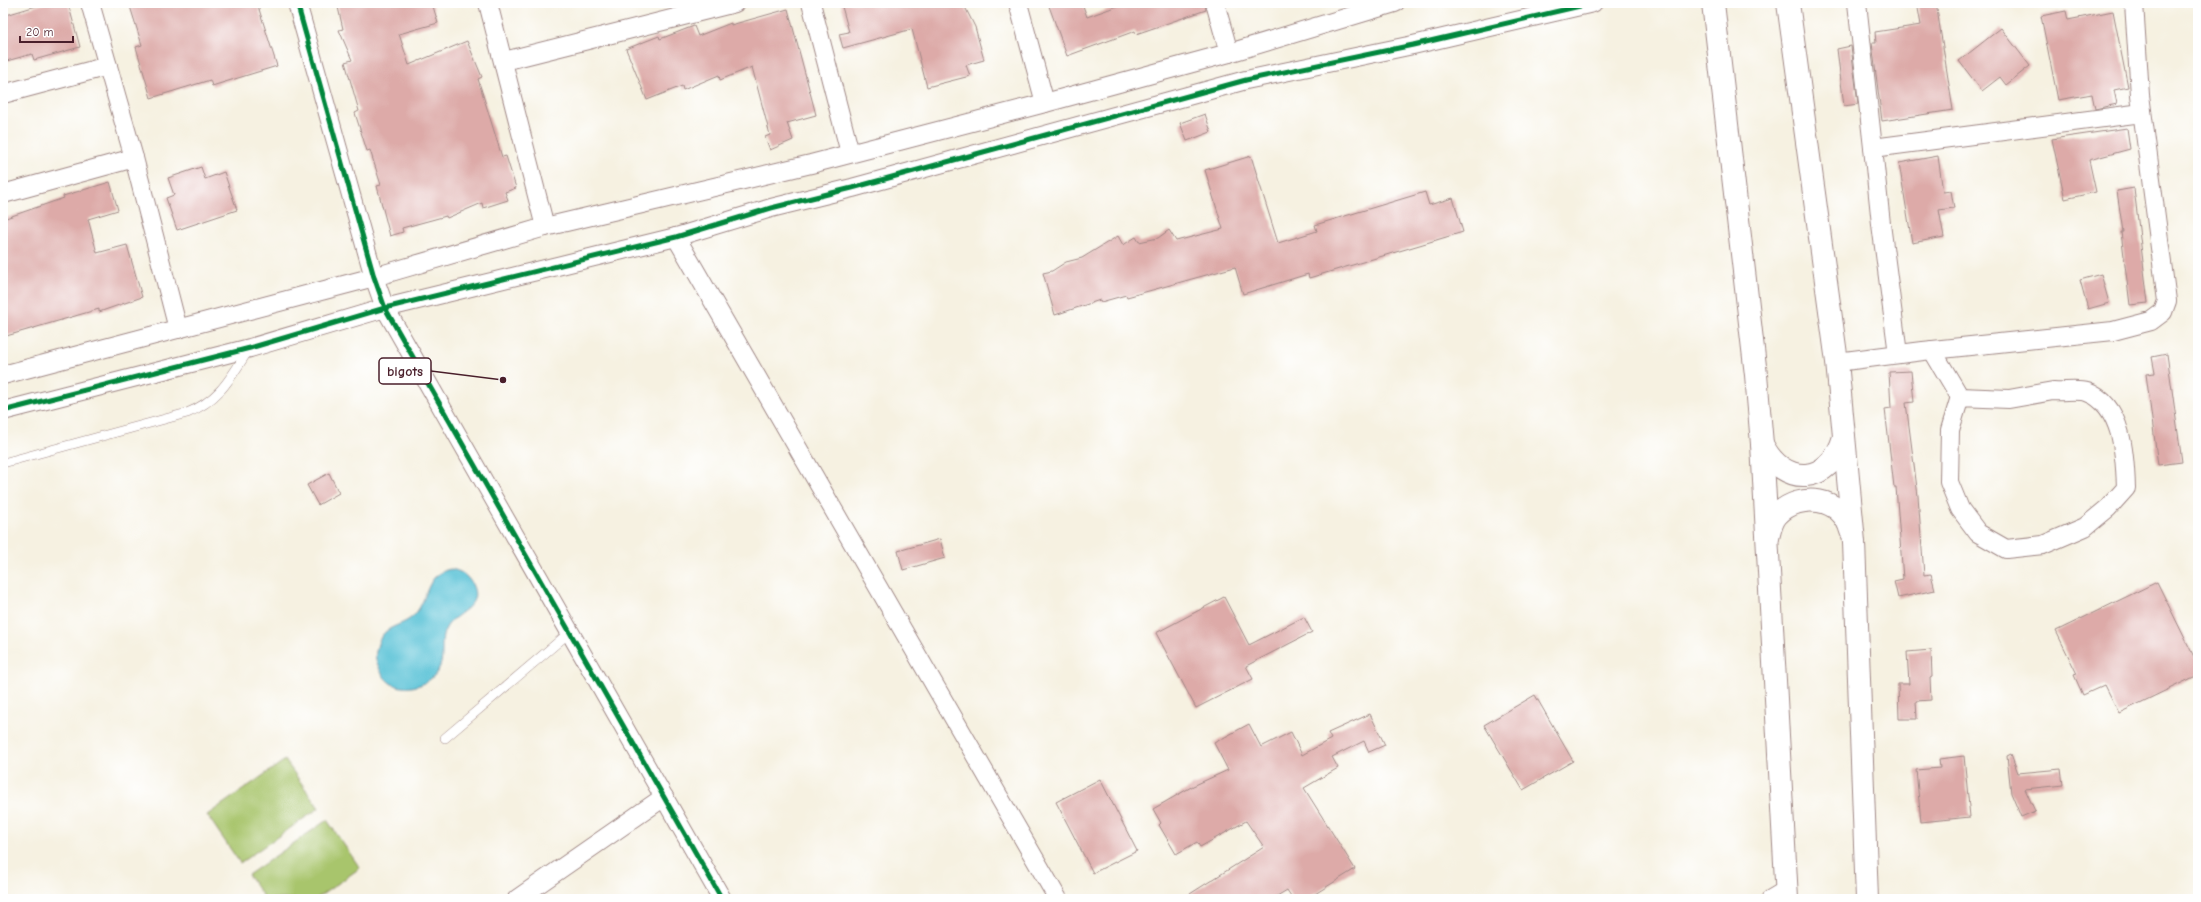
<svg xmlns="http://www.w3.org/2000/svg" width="2201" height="902" viewBox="0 0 2201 902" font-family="'Comic Neue',sans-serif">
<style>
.green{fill:#a8c56c;stroke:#79724c}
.water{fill:#5bc3d7;stroke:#527181}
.building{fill:#ddaaa8}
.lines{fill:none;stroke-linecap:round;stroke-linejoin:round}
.lane-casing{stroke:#a08886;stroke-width:10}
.street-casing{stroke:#a08886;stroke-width:20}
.secondary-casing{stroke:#a08886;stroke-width:24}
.lane{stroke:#fff;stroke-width:9}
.street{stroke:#fff;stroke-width:18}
.secondary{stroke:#fff;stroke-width:22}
.cycleway-casing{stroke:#fff;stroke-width:8}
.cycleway{stroke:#00873e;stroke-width:5}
.leader{fill:none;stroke:#4a1f2b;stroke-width:1.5}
.callout-dot{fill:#4a1f2b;stroke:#fff;stroke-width:1.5}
.callout{fill:#fff;stroke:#4a1f2b;stroke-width:1.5}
.callout-label{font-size:14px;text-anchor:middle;font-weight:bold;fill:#4a1f2b}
</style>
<rect width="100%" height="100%" fill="#fff"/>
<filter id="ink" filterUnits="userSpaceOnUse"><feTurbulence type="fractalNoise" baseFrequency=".025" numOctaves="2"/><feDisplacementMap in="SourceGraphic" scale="8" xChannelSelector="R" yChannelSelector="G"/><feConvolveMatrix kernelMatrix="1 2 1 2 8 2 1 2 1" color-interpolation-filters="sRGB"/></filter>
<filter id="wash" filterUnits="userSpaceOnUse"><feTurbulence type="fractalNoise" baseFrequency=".012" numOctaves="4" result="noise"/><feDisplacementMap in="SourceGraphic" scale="16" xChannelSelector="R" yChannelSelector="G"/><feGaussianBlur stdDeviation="0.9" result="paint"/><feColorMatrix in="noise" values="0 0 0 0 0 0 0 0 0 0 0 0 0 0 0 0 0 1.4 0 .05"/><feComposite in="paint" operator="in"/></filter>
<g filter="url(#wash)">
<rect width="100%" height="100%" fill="#f6f1e1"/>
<g class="green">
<polygon points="285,760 319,808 240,863 207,815"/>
<polygon points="327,820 360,868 316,899 265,899 248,875"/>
</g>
<path class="water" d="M451 569C461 571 467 575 472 584 484 608 454 612 446 628 439 640 444 651 441 663 436 683 410 693 392 684 385 680 381 673 378 665 375 659 375 654 377 647 383 622 403 629 416 613 429 596 426 573 451 569Z"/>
<g id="blocks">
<g class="building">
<polygon points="46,3 68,3 80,47 34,60 32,54 3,62 3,16"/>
<polygon points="129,3 257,3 277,66 212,86 210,80 151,98 136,47 142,45"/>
<polygon points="337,3 432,3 438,23 399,34 409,65 467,41 482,77 478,79 502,157 506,156 516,188 505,192 508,200 483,208 482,203 447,218 446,216 402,228 403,232 390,236 377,186 381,185 370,150 367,151 355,113 359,111 345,62 352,60 339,30 343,29"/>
<polygon points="841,3 963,3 975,27 984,60 966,65 970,76 927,87 912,29 843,48 839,34 849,32"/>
<polygon points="1058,3 1082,3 1087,17 1126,3 1205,3 1206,10 1136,34 1135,31 1067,56 1049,6"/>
<polygon points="1917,3 1936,3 1953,110 1882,121 1872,43 1876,43 1875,32 1921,25"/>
<polygon points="788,9 816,115 787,123 793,140 770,150 765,137 770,135 752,67 720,80 719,75 683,90 682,86 647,100 626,49 659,36 660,39 694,26 698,36 731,23 731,25"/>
<polygon points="2066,11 2068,20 2113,11 2128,87 2114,90 2117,104 2095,109 2092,94 2058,100 2041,16"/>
<polygon points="2001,28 2030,66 2006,85 2000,77 1982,91 1959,61"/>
<polygon points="1851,46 1858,104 1844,106 1837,49"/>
<polygon points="1205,114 1211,132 1187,141 1180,123"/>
<polygon points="2127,128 2130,149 2089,160 2096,192 2065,199 2052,139"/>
<polygon points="1251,156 1278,243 1317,231 1315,225 1425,192 1429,205 1453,198 1463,232 1309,278 1308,274 1243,294 1235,267 1127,297 1126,295 1101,302 1100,300 1055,315 1043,273 1052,271 1066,262 1082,258 1118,236 1123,245 1136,237 1139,242 1158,238 1169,230 1176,241 1223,229 1205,170"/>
<polygon points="1938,156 1943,192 1951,191 1954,208 1939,210 1944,237 1912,243 1899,163"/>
<polygon points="201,167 205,179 224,172 237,210 177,230 166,198 174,195 168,178"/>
<polygon points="110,182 118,210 88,219 97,253 127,245 142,297 99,312 99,309 3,337 3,219 64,198 63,196"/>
<polygon points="2134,188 2148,303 2130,305 2121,232 2123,232 2117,191"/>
<polygon points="2101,274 2109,303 2088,309 2080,280"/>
<polygon points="2167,354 2182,462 2158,465 2146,374 2155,373 2152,357"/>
<polygon points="1911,371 1914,402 1906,403 1918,496 1924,575 1931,574 1935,590 1898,598 1894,581 1903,579 1896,487 1894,487 1885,409 1891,408 1889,372"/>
<polygon points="329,473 339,493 318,505 307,485"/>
<polygon points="940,539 945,558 903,570 898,551"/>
<polygon points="2157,582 2198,665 2198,675 2119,713 2105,685 2083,695 2074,675 2077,674 2056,631"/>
<polygon points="1224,597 1249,645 1304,617 1312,632 1246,666 1253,679 1196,708 1156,633"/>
<polygon points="1931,650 1932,677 1930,678 1931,700 1916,701 1917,719 1899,719 1898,684 1909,684 1907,652"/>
<polygon points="1535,695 1573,761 1523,790 1484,725"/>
<polygon points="1370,714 1385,745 1369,752 1364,741 1332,757 1338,768 1304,788 1355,869 1307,899 1293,899 1287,890 1272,899 1182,899 1264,847 1246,821 1200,847 1197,842 1176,854 1159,825 1161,823 1153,809 1193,786 1228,770 1214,743 1249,724 1261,747 1291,732 1302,755 1331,739 1328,733"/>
<polygon points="2011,754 2018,773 2061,769 2063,785 2025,789 2035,811 2021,817 2011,793 2007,756"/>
<polygon points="1964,756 1970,817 1921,822 1916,770 1940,768 1939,759"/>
<polygon points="1100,779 1137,851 1093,873 1056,802"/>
</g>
</g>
</g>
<g filter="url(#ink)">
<use href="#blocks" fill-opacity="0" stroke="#a08886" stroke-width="1"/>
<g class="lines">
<defs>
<g id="lane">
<path d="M3 463 187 413C220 400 231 377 249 349"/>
<polyline points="445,738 570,632"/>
</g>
<g id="street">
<polyline points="90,3 134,158 178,329"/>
<polyline points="297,3 374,277 385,308 722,899"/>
<polyline points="488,3 545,227"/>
<polyline points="811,3 850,153"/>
<polyline points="1018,3 1045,103"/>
<polyline points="1215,3 1229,53"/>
<polyline points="1857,3 1873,148 2142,113"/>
<polyline points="504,61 735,3"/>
<polyline points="3,94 108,66"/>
<polyline points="1873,148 1881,224 1898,354"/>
<polyline points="3,194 134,158"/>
<polyline points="676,237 1058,899"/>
<polyline points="1932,350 1960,397"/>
<polyline points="1837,362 1923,351 2113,331 2151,321 2163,312 2167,301 2140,95 2134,3"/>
<polyline points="3,375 374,277 545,227 811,164 1045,103 1229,53 1395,3"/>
<path d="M2053 391C2063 392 2078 389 2087 392 2123 405 2125 456 2126 488L2108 508 2085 527 2043 545 2006 549 1978 533 1960 509 1949 482 1950 430 1960 397 2009 399Z"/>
<polyline points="3,411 250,348 385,308 676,237 771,208 852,188 1246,80 1413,45 1593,3"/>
<polyline points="517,899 664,797"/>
<polyline points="1771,899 1786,890"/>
</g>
<g id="secondary">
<polyline points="1713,3 1756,375 1762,444 1787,899"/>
<polyline points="1788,3 1837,362 1854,542 1867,899"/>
<path d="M1762 444C1784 488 1830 485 1844 437"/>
<path d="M1768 538C1770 530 1771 522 1777 515 1800 491 1842 497 1851 531"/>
</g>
</defs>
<use href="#lane" class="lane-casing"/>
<use href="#street" class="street-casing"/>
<use href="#secondary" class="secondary-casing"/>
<use href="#lane" class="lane"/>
<use href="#street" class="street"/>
<use href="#secondary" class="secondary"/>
<defs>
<g id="cycleway">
<polyline points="297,3 374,277 385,308 722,899"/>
<polyline points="3,411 250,348 385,308 676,237 771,208 852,188 1246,80 1413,45 1593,3"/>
</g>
</defs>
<use href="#cycleway" class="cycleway-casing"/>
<use href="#cycleway" class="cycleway"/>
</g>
</g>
<path class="leader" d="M503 380L431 371"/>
<circle class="callout-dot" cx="503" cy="380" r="4"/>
<rect class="callout" x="379" y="358" width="52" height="26" rx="4"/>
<g class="callout-label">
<text x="405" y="376">bigots</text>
</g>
<rect width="2201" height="902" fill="none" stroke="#fff" stroke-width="16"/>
<path d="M20 36v6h53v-6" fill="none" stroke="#4a1f2b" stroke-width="2"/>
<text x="26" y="36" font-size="12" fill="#4a1f2b" stroke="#ffffff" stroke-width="3" paint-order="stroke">20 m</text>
</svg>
